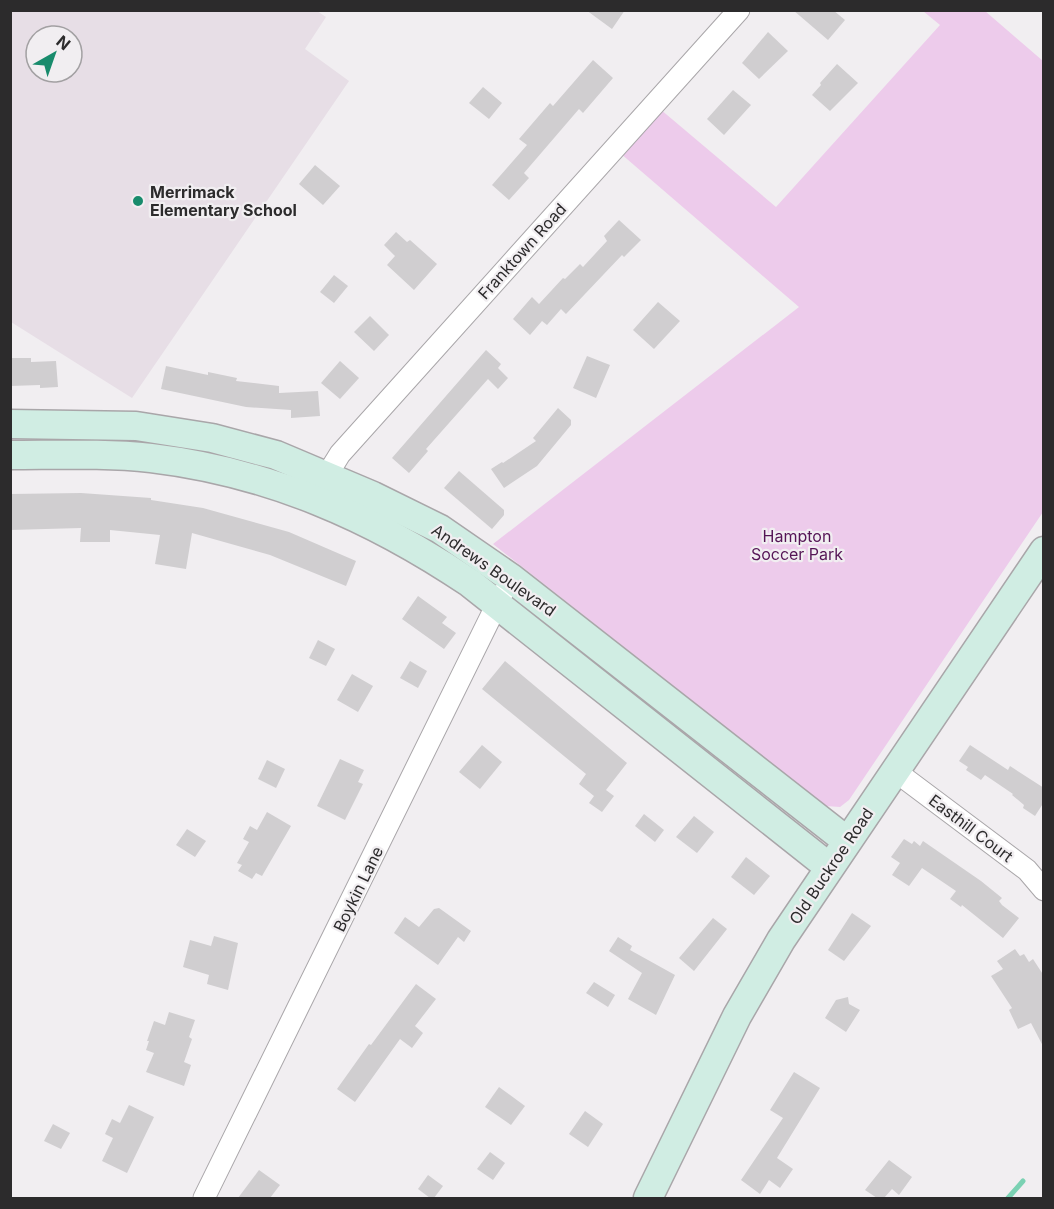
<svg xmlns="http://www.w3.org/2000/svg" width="1054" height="1209" viewBox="0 0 1054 1209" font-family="Inter,sans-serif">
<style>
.built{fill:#e7dee6;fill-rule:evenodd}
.green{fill:#edcbeb}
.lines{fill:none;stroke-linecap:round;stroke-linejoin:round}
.stream{stroke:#7bd1b3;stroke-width:5}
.building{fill:#d0ced0}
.street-casing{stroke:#a9a6a9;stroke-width:23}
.secondary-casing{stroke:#a9a6a9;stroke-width:31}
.street{stroke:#fff;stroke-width:21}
.secondary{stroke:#d0ede3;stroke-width:28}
.poi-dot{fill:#188b6c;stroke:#f1eef1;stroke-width:2}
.labels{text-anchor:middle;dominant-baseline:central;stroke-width:4.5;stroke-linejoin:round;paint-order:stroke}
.poi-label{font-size:16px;font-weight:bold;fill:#2c2b2c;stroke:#f1eef1;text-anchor:start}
.street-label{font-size:16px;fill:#2c2b2c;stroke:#f1eef1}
.park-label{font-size:16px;fill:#551556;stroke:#f1eef1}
</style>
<rect width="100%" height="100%" fill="#f1eef1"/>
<path class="built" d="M10 11H317L326 17 305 49 349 81 132 398 11 322ZM36 36H72V72H36Z"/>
<polygon class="green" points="923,11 985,11 1043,61 1043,512 849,800 840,807 826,806 493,544 799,307 620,153 660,109 776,207 940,25"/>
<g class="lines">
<polyline class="stream" points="1008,1198 1023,1181"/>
</g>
<g class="building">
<polygon points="586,10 625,10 612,29"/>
<polygon points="793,10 833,10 845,20 828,40"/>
<polygon points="768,32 788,51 759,79 742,63"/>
<polygon points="593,60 613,78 583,113 579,109 524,173 529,178 509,200 492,185 527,145 519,139 550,103 553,106"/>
<polygon points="837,64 858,83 830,111 812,95 821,85 820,83"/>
<polygon points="483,87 502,103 489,119 469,103"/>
<polygon points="733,90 751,105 724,135 707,119"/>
<polygon points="315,165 340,186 323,205 299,184"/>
<polygon points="619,220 641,240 624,257 622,255 566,314 561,309 547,325 542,321 530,335 513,319 532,297 539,304 563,278 565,279 580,264 583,267 607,241 604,236"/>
<polygon points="396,232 407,242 410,240 437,264 414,290 387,265 395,256 384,245"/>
<polygon points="334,275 348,286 334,303 320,292"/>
<polygon points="658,302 680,321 654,349 633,330"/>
<polygon points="370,316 389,335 374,351 354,332"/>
<polygon points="486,350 501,364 498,368 508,378 498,389 488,379 426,449 428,451 409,473 392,458"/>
<polygon points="587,356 610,365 596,398 573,388"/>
<polygon points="10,358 31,358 31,362 56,361 58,387 40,388 40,385 10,386"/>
<polygon points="340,361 359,378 340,399 321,383"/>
<polygon points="166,366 208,375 208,372 237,378 236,381 279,386 279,393 318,391 320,416 291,418 291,410 246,407 161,389"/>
<polygon points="558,408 571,420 571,425 537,466 504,488 491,469 502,462 503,463 536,441 533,438"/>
<polygon points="459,471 504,510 504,515 492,529 444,488"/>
<polygon points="81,493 151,498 151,500 203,508 289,532 356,561 346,586 270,555 192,533 186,569 155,564 160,535 110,530 110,542 80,542 81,528 10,530 10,494"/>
<polygon points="418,596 447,617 442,623 456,633 444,649 402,619"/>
<polygon points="318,640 335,649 326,666 309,658"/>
<polygon points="410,661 427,671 418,688 400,678"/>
<polygon points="505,661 627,763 606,790 614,796 602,812 589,803 594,796 579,784 586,774 482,689"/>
<polygon points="352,674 373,686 358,712 337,700"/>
<polygon points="482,745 502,762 480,789 459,772"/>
<polygon points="970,745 1008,770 1010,766 1044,788 1044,802 1035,816 1023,808 1024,805 1012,795 1013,794 985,775 981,780 966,770 968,767 959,761"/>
<polygon points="340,759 364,770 358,782 363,784 345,820 317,806"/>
<polygon points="267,760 285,769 276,788 258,779"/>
<polygon points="267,812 291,826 262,876 256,873 252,879 238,871 242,865 237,863 249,842 243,839 250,826 257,830"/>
<polygon points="644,814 664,830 655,842 635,826"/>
<polygon points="694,816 714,832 697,853 676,837"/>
<polygon points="187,829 206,841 195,857 176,845"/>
<polygon points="904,839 912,844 914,841 920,846 923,841 981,881 1002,898 999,901 1002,905 1019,918 1003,938 962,905 961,907 950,899 956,891 922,868 909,886 892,875 900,863 891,857"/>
<polygon points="746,857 770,876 754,895 731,877"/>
<polygon points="439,908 471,931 464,942 458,937 438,965 394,933 405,917 419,927 434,909"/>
<polygon points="852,913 871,926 844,961 828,950"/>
<polygon points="713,918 727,929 694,971 679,958"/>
<polygon points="214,936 238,943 228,990 207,984 209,975 183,967 190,940 211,946"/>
<polygon points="618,937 632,946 630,950 675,975 656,1015 628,999 642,973 609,951"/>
<polygon points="1015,949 1020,956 1024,954 1029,962 1033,959 1044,976 1044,1048 1031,1023 1018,1029 1009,1010 1012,1008 991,976 1003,969 997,961"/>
<polygon points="594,982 615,995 608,1007 586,993"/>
<polygon points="416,984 436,999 415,1026 423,1033 412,1048 400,1039 355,1102 337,1089 369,1044 371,1045"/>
<polygon points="848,997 849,1004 860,1010 846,1032 825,1018 836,1000"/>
<polygon points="169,1012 195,1020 189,1037 192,1039 184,1062 191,1065 184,1086 146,1072 154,1053 146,1050 149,1041 147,1041 154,1021 165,1025"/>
<polygon points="794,1072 820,1088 777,1158 793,1169 780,1188 769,1180 760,1194 741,1180 783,1118 770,1110"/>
<polygon points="499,1087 525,1106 511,1125 485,1107"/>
<polygon points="129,1105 154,1117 127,1173 102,1161 113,1138 105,1134 112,1119 120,1123"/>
<polygon points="585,1111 603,1124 588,1147 569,1134"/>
<polygon points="53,1124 70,1133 61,1149 44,1141"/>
<polygon points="490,1152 505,1163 493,1180 477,1169"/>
<polygon points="889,1160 912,1177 899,1195 892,1189 884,1198 877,1198 865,1190"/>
<polygon points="259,1170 280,1185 270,1198 238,1198"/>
<polygon points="428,1175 443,1186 434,1198 430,1198 418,1189"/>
</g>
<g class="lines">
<defs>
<g id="street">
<polyline points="323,488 327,475 340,454 739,10"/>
<polyline points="895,771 1027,870 1044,890"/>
<polyline points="204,1198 502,594"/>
</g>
<g id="secondary">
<polyline points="10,424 136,426 212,438 276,455 373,496 440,529 511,578 847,841"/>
<path d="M10 455C57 455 105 453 151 458 269 472 372 517 470 583L829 867"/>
<polyline points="648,1198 737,1016 781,940 1044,551"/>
</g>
</defs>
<use href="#street" class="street-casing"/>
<use href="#secondary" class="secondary-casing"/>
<use href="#street" class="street"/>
<use href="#secondary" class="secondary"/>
</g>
<circle class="poi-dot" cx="138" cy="201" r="6"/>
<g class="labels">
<g class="poi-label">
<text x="150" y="192">Merrimack<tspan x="150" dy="18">Elementary School</tspan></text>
</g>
<g class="street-label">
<text transform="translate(522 251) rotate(-48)">Franktown Road</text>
<text transform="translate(494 570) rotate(35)">Andrews Boulevard</text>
<text transform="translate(971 828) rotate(37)">Easthill Court</text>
<text transform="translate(831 866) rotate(-56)">Old Buckroe Road</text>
<text transform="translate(358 889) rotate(-64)">Boykin Lane</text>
</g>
<g class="park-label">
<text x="797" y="536">Hampton<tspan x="797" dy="18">Soccer Park</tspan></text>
</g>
</g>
<rect width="1054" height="1209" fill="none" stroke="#2c2b2c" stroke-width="24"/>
<g transform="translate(54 54) rotate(40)"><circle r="28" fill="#f1eef1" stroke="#a2a0a2" stroke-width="1.5"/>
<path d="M0-4.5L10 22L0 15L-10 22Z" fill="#188b6c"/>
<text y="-9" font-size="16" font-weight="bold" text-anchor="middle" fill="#2c2b2c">N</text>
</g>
</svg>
